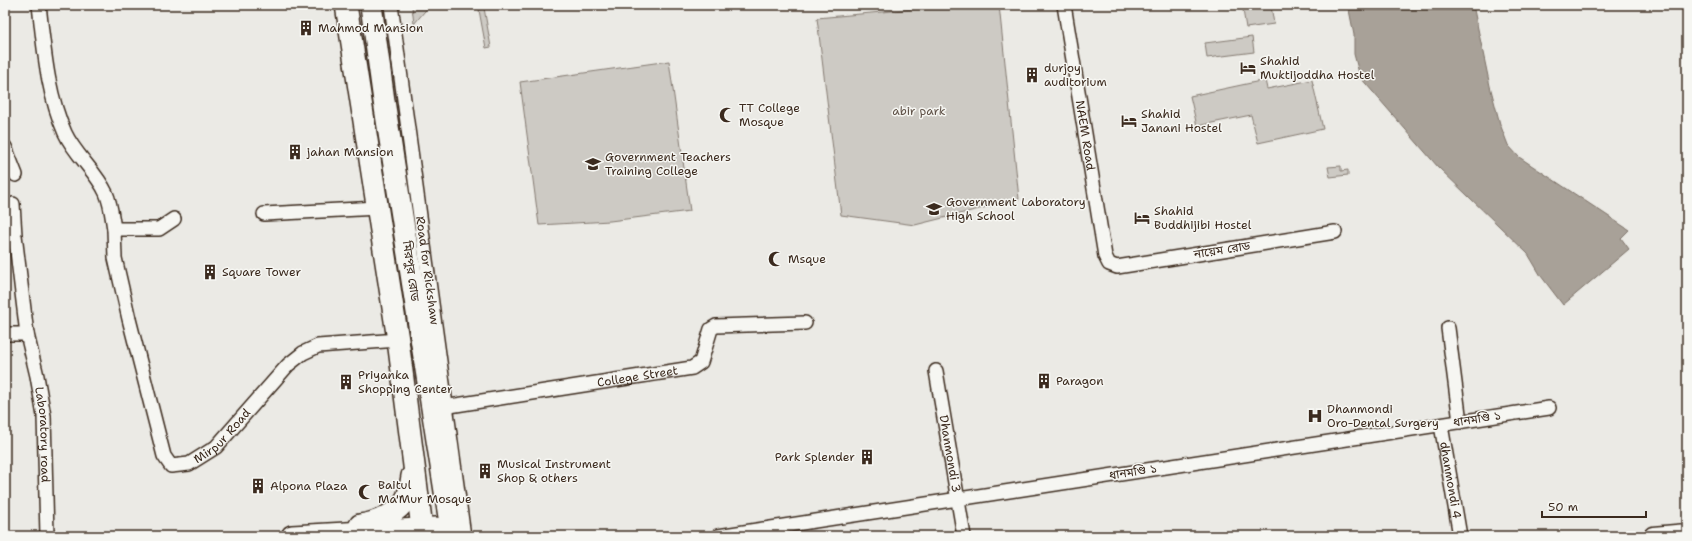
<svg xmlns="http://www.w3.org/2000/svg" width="1692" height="541" viewBox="0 0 1692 541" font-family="'Shantell Sans','Noto Sans Bengali',sans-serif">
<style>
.green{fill:#cdcac4;stroke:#847a71}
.water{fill:#a8a198;stroke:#7c7167}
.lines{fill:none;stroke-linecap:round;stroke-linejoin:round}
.minor-casing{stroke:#3b2a1e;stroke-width:16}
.secondary-casing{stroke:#3b2a1e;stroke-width:21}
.trunk-casing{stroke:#3b2a1e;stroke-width:24}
.minor{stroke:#f6f6f2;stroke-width:13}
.secondary{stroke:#f6f6f2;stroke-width:18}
.trunk{stroke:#f6f6f2;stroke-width:21}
.labels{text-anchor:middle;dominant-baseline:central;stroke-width:3;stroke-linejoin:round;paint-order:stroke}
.poi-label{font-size:12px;fill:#3b2a1e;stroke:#f6f6f2;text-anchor:start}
.park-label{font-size:12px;fill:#605248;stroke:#f6f6f2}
.street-label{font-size:12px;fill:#3b2a1e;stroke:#f6f6f2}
</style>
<rect width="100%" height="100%" fill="#ebeae5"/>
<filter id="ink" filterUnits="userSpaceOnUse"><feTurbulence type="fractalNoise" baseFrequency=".025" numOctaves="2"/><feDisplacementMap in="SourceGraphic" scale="8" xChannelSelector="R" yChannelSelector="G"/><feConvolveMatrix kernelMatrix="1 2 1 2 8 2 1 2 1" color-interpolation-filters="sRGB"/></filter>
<g filter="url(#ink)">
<g class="green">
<polygon points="412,5 430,5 414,24 412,7"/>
<polygon points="957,5 999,5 1019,199 915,225 841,215 817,18"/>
<polygon points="1271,6 1274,24 1246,28 1243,10"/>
<polygon points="484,8 491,47 486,48 479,10"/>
<polygon points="1252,37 1254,52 1207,58 1205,43"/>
<polygon points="669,61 690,211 610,221 539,225 520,82"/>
<polygon points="1265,80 1267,89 1312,80 1323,129 1258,143 1251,115 1197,126 1190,96"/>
<polygon points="1341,166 1341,171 1348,170 1348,175 1330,177 1328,167"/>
</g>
<polygon class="water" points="1348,5 1473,5 1490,86 1500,124 1508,145 1519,157 1629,230 1621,238 1629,249 1563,305 1541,276 1528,254 1438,167 1360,77 1354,54 1354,35"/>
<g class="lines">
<defs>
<g id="minor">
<path d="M39 5C44 48 47 93 65 133 75 155 96 171 106 193 111 204 112 217 114 229"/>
<path id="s1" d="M391 5 464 536"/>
<path id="s2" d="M1064 5 1105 256 1109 264 1117 267 1335 232"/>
<polyline points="5,147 16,175"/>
<path id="s3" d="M13 204 15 235 27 334 37 376 44 416 47 536"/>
<polyline points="264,214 378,208"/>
<path id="s4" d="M174 219 159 229H114L115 258 129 319 164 456 171 466 189 464 216 447 288 365 303 353 318 346 398 340"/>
<polyline points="1448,328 1460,422"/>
<polyline points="5,334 27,334"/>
<path id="s5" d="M936 371 964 536"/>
<path id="s6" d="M437 408 692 368 701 362 711 329 716 326 805 323"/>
<path id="s7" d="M1441 425 1460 536"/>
<polyline points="718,536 1549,408"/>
</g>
<polyline id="secondary" points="1653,536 1687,533"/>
<g id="trunk">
<polyline points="346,5 398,340 423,536"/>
<polyline points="371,5 384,101 452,536"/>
<path d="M360 525C376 523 400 513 407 497 410 490 411 483 412 476"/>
<polyline points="292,536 436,528"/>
</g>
</defs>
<use href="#minor" class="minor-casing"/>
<use href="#secondary" class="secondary-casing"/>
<use href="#trunk" class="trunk-casing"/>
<use href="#minor" class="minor"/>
<use href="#secondary" class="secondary"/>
<use href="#trunk" class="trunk"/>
</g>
</g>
<defs>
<symbol id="building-bare" viewBox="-9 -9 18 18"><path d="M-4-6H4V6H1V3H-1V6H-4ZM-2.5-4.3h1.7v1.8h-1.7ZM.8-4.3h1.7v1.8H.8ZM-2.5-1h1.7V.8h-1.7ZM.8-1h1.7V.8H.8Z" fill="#3b2a1e" stroke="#f6f6f2" stroke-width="2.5" paint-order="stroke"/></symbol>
<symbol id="hotel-bare" viewBox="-9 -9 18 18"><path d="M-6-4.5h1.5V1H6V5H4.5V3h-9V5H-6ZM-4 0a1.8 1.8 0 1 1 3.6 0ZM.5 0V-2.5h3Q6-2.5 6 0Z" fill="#3b2a1e" stroke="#f6f6f2" stroke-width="2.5" paint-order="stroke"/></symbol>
<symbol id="mosque-bare" viewBox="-9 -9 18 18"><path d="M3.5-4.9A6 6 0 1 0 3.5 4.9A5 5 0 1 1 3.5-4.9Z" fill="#3b2a1e" stroke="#f6f6f2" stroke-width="2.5" paint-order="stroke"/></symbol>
<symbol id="university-bare" viewBox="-9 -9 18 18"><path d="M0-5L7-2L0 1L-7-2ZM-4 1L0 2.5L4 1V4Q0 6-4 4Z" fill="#3b2a1e" stroke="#f6f6f2" stroke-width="2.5" paint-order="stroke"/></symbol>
<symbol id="school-bare" viewBox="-9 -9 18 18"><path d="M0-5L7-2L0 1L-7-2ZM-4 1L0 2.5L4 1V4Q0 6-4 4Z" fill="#3b2a1e" stroke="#f6f6f2" stroke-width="2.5" paint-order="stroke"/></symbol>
<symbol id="hospital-bare" viewBox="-9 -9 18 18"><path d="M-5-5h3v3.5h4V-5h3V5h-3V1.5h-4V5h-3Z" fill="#3b2a1e" stroke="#f6f6f2" stroke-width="2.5" paint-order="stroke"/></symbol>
</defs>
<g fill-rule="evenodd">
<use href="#building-bare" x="295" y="17" width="22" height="22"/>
<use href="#hotel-bare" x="1237" y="57" width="22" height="22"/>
<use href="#building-bare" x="1021" y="64" width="22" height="22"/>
<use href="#mosque-bare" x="716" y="104" width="22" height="22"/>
<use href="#hotel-bare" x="1118" y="110" width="22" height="22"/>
<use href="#building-bare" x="284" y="141" width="22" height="22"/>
<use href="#university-bare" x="582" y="153" width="22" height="22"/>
<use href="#school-bare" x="923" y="198" width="22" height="22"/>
<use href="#hotel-bare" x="1131" y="207" width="22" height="22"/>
<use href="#mosque-bare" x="765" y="248" width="22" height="22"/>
<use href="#building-bare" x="199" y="261" width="22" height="22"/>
<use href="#building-bare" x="1033" y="370" width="22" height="22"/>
<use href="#building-bare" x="335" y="371" width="22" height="22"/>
<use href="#hospital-bare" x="1304" y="405" width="22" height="22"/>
<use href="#building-bare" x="856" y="446" width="22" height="22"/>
<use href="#building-bare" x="474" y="460" width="22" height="22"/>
<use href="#building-bare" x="247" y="475" width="22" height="22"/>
<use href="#mosque-bare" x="355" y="481" width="22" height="22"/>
</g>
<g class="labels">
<g class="poi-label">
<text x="318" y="28">Mahmod Mansion</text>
<text x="1260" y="61">Shahid<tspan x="1260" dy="14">Muktijoddha Hostel</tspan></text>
<text x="1044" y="68">durjoy<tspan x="1044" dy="14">auditorium</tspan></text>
<text x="739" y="108">TT College<tspan x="739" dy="14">Mosque</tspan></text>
<text x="1141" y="114">Shahid<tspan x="1141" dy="14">Janani Hostel</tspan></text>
<text x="307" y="152">jahan Mansion</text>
<text x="605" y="157">Government Teachers<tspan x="605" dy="14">Training College</tspan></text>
<text x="946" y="202">Government Laboratory<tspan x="946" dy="14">High School</tspan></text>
<text x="1154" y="211">Shahid<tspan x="1154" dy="14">Buddhijibi Hostel</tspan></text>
<text x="788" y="259">Msque</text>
<text x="222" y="272">Square Tower</text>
<text x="358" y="375">Priyanka<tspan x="358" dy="14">Shopping Center</tspan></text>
<text x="1056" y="381">Paragon</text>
<text x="1327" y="409">Dhanmondi<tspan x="1327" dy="14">Oro-Dental Surgery</tspan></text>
<text x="855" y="457" text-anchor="end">Park Splender</text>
<text x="497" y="464">Musical Instrument<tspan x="497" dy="14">Shop &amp; others</tspan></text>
<text x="378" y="485">Baitul<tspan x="378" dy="14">Ma'Mur Mosque</tspan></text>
<text x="270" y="486">Alpona Plaza</text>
</g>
<g class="park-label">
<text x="919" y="111">abir park</text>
</g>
<g class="street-label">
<text stroke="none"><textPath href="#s2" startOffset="132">NAEM Road</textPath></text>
<text transform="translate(1222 250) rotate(-9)">নায়েম রোড</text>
<text transform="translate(411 271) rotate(82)">মিরপুর রোড</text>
<text stroke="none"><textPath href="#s1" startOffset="268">Road for Rickshaw</textPath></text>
<text stroke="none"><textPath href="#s6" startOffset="203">College Street</textPath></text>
<text transform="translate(1477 419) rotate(-9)">ধানমণ্ডি ১</text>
<text stroke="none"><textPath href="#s3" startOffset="233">Laboratory road</textPath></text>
<text stroke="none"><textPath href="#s4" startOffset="370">Mirpur Road</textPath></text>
<text stroke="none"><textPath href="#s5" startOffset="84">Dhanmondi 3</textPath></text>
<text transform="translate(1133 472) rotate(-9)">ধানমণ্ডি ১</text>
<text stroke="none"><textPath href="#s7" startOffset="56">dhanmondi 4</textPath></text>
</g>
</g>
<rect width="1692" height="541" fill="none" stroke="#f6f6f2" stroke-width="20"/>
<rect x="10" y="10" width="1672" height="521" fill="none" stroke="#3b2a1e" stroke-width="1.5" filter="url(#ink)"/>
<path d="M1542 511v6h104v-6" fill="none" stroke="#3b2a1e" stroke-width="2"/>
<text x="1548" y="511" font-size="12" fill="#3b2a1e" stroke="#f6f6f2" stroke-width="3" paint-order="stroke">50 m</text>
</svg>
